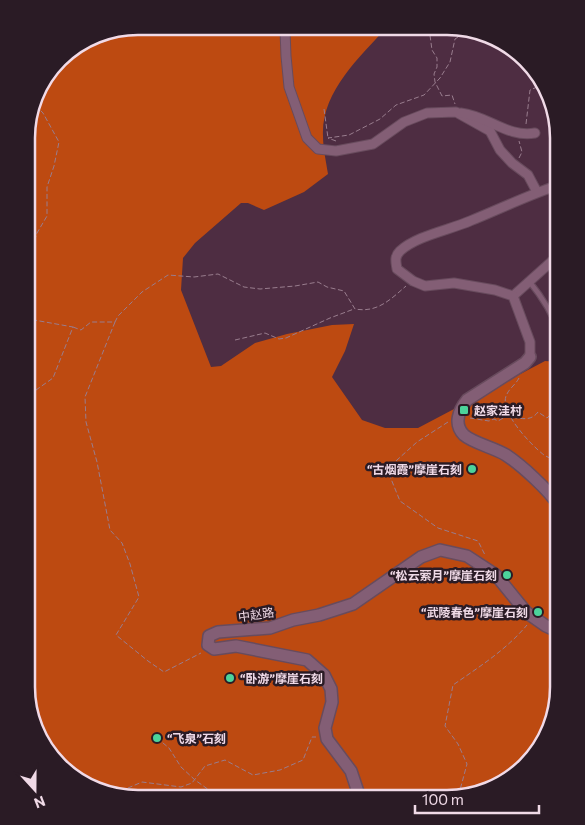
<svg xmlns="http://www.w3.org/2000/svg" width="585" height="825" viewBox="0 0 585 825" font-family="Commissioner,'Noto Sans SC',sans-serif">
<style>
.forest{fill:#bd4a11}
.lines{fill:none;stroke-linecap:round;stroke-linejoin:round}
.service-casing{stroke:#684b5d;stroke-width:7}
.minor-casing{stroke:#684b5d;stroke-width:11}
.tertiary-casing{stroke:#684b5d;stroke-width:14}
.path{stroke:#997d8e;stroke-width:1;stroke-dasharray:5 2.5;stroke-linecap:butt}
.service{stroke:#835e75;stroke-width:4.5}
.minor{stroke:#835e75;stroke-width:9}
.tertiary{stroke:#835e75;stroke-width:11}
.poi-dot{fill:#4cd39b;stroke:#2a1b25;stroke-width:2}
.labels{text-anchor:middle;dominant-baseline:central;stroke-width:5;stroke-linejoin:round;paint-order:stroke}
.poi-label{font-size:12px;font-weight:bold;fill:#f0dae7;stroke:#2a1b25;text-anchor:start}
.street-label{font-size:12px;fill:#f0dae7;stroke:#2a1b25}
.rim{fill:none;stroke:#f0dae7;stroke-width:2.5}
</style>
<rect width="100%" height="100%" fill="#4e2d42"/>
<path class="forest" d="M386 28C359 58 321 92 323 136 323 148 326 161 328 174L304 192 264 210 248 203H241L195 243 183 258 181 290 211 367 221 366 255 343 287 334 332 325 354 324 345 351 332 377 362 420 385 428H418L545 361 559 362 558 695 540 749 496 787 447 799 124 798 76 780 38 736 26 687 27 123 41 82 65 54 102 32Z"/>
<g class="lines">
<defs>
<path id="service" d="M529 281C542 297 552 312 559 332"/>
<g id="minor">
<polyline points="285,30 286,56 289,87 307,138 318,149 336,151 373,144 404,122 427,113 456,112 490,131 500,150 512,163 528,175 537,192"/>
<path d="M461 113C488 116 508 138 535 133"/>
<polyline points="513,296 551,262 559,257"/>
<path d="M530 357V342L513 296 495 290 454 283 425 286 413 281 397 269C396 262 394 257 400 251 416 236 449 230 470 221 500 209 528 195 559 185"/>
</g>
<g id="tertiary">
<path d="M530 357 525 363 467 400C459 410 453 424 464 435 473 443 495 448 506 455 521 465 549 490 559 506"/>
<polyline points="360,798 351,771 327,739 325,728 332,702 331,689 324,675 307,660 236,646 214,649 208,645 209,636 218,632 270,628 293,620 319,615 353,604 421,557 440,550 467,556 496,575 526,612 546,626 559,632"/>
</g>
</defs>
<use href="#service" class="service-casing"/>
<use href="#minor" class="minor-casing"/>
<use href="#tertiary" class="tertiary-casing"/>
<g class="path">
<polyline points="429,28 432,50 437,58 437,67 434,74 435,82 442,96 452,95 455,104"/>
<polyline points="491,40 524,60"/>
<polyline points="36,97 46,90 61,58"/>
<polyline points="324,109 328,138"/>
<polyline points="526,124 530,90 542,85 541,82"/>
<path d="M336 141 328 138 349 135 380 119 396 105 424 95 440 78 450 62 455 39C470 28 477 37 493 40"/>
<polyline points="519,158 522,152 519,141"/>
<polyline points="27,262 37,233 47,216 47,187 54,166 59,142 43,113 34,104"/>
<polyline points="115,322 85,397 86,422 97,462 110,530 122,543 130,564 139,597 116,635 148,661 164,672 201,653"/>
<path d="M73 327 81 330 91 322H115L118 316 142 292 168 275 194 277 218 274 244 287 260 289 295 286 318 282 327 287 344 291 355 309C377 313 390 300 406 286"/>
<polyline points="235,340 265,333 279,339 286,338 330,318 354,309"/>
<path d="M519 378C516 384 509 389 507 394 497 410 532 446 544 455 549 458 554 460 559 462"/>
<polyline points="27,411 36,390 53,378 73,327 34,320 27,315"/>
<path d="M470 418 489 421 494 419 498 421 505 417C517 416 529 424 538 412L547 418 549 416 559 417"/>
<polyline points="448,422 417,442 387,469 400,501 438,528 478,541 485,555"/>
<polyline points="157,738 169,748 181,767 195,780 209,790 211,798"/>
<polyline points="114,794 142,782 181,787 192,783 205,766 225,760 253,775 280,770 303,760 312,737 316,737"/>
<path d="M463 795 460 790 467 764 458 744 445 726 453 685C479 667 506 650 527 625"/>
<polyline points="198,798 208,790"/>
</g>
<use href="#service" class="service"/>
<use href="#minor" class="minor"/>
<use href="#tertiary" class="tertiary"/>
</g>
<g class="poi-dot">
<rect x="459" y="405" width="10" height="10" rx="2.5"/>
<circle cx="472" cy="469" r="5"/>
<circle cx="507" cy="575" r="5"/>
<circle cx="538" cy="612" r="5"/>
<circle cx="230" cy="678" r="5"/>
<circle cx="157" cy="738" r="5"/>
</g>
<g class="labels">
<g class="poi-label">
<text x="474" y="410">赵家洼村</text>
<text x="462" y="469" text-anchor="end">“古烟霞”摩崖石刻</text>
<text x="497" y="575" text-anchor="end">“松云萦月”摩崖石刻</text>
<text x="528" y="612" text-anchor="end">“武陵春色”摩崖石刻</text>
<text x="240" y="678">“卧游”摩崖石刻</text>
<text x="167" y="738">“飞泉”石刻</text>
</g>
<g class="street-label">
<text transform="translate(256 614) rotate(-8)">中赵路</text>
</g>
</g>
<path d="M0 0H585V825H0ZM138 35H447A103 103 0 0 1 550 138V687A103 103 0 0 1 447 790H138A103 103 0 0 1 35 687V138A103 103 0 0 1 138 35Z" fill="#2a1b25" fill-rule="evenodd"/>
<path class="rim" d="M138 35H447A103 103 0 0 1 550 138V687A103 103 0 0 1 447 790H138A103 103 0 0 1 35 687V138A103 103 0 0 1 138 35Z"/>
<g transform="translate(35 790) rotate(159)" stroke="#2a1b25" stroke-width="4" paint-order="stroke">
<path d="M0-4L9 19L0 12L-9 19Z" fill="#f0dae7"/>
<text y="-8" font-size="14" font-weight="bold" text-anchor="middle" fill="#f0dae7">N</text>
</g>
<path d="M415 805v8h124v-8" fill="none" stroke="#f0dae7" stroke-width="2.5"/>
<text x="422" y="805" font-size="15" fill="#f0dae7" stroke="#2a1b25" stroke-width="4" paint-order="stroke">100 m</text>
</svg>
